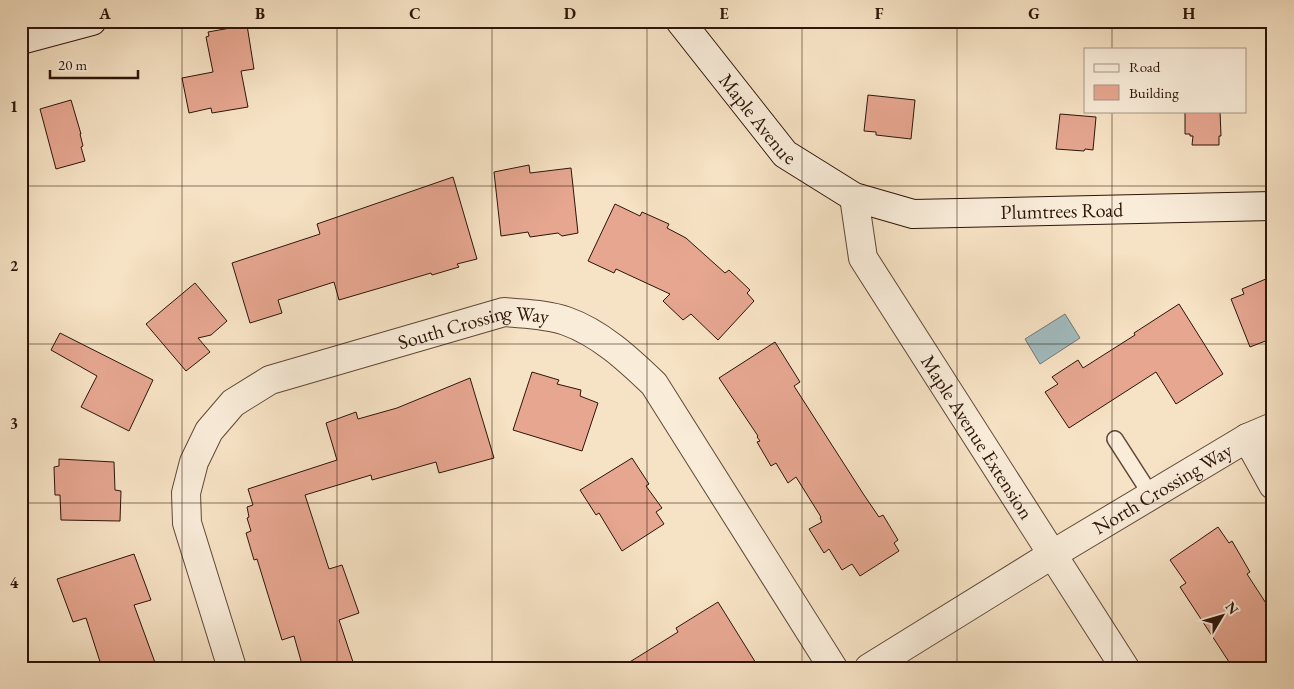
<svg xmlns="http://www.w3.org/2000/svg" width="1294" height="689" viewBox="0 0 1294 689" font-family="'EB Garamond',serif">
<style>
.water{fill:#a1bbbf;stroke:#737977}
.building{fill:#e6a690;stroke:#2d150a}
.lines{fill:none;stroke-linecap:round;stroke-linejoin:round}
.service-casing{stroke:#5f4838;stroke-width:18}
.minor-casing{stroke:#5f4838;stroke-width:30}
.secondary-casing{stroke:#2d150a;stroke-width:30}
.service{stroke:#f9ecd9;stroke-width:15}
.minor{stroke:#f9ecd9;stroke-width:28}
.secondary{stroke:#f9ecd9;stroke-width:28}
.grid{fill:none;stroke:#2d150a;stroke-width:1;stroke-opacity:0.55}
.labels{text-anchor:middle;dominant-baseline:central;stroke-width:4;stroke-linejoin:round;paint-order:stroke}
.street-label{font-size:20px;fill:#2d150a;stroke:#f9ecd9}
.neatline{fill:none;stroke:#2d150a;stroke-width:2}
.grid-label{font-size:16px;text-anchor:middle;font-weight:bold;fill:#2d150a}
</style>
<rect width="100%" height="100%" fill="#f6e2c4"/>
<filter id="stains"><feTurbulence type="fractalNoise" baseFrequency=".004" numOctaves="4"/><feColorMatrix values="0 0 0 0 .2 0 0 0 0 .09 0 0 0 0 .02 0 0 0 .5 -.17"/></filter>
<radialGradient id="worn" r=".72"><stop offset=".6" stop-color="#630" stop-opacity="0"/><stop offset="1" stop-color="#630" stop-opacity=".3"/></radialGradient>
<polygon class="water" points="1065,314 1080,338 1040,364 1025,339"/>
<g class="building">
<polygon points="247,25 254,69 241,71 248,107 212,113 211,108 189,113 182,78 213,72 206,37 209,36 208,32"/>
<polygon points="868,95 915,100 911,139 876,135 876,132 864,131"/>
<polygon points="71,100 81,134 80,134 83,146 81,147 85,161 56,169 40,109"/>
<polygon points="1185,111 1220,111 1221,136 1219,136 1219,145 1192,145 1193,136 1190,136 1190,134 1185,134"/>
<polygon points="1060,114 1096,117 1093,150 1085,149 1084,151 1056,149"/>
<polygon points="529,165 530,173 571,168 578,233 562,236 558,233 530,237 528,232 501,236 494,172"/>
<polygon points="453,177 477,259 457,264 459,267 432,275 431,273 339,300 334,282 278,300 282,313 250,323 232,263 320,234 317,224"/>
<polygon points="615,204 640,216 642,212 669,224 667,228 686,238 725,273 729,270 750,290 747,293 754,301 718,340 691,314 683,320 663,301 670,294 616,269 614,273 588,261"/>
<polygon points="1273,276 1273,338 1250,347 1231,299 1244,294 1242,289"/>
<polygon points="195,283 227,321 211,335 198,338 210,352 186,371 146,324"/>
<polygon points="1179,304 1223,374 1176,404 1156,372 1069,428 1045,392 1058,384 1052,377 1078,360 1083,368 1135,335 1134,333"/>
<polygon points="60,333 153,380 129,431 81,407 97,376 51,350"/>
<polygon points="775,342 800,382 794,386 864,495 879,517 883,515 898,540 894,543 899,551 860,576 852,564 842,570 829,549 824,553 809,529 822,522 820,518 821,517 796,477 788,483 776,463 771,466 757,442 760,441 757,437 758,436 719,378"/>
<polygon points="532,372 559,380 557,384 581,390 580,396 598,403 582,451 513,430"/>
<polygon points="470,378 494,458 439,473 436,462 372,480 371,475 305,495 329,569 342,565 359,613 339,620 355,668 303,668 294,636 282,640 257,559 254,560 246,533 251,531 247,518 249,517 247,507 253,505 248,489 337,460 326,423 356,412 358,419 397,408"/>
<polygon points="632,458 649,484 646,486 662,508 656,512 664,524 622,551 599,513 596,515 580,490"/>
<polygon points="59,459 114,462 115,490 121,491 120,521 61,520 60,495 55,495 54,467 59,466"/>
<polygon points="1218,527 1229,543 1232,541 1250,572 1247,574 1273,614 1273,656 1254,668 1233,668 1180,587 1186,583 1170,560"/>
<polygon points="134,554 151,600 134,605 157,668 102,668 86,618 73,622 57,579"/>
<polygon points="718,602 759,668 620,668 678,632 676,628"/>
</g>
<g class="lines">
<defs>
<polyline id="service" points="1115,439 1151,495"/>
<g id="minor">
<path id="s1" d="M854 197 863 258 1125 668"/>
<polyline points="1247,438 1273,485"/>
<path id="s2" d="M232 668 187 523 186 493 194 462 209 431 233 403 270 380 504 312C524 314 547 314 566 321 600 333 628 359 654 384L833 668"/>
<path id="s3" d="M869 668 1053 554 1247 438 1273 427"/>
</g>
<g id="secondary">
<path id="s4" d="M680 21 785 154 854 197 913 214 1273 206"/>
<polyline points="21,40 92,21"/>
</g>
</defs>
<use href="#service" class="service-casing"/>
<use href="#minor" class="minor-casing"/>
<use href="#secondary" class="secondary-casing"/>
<use href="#service" class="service"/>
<use href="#minor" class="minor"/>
<use href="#secondary" class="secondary"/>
</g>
<path class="grid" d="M182 21V668M337 21V668M492 21V668M647 21V668M802 21V668M957 21V668M1112 21V49M1112 111V668M21 186H1273M21 344H1273M21 503H1273"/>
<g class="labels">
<g class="street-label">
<text stroke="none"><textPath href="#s4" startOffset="125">Maple Avenue</textPath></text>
<text stroke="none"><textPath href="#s4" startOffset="461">Plumtrees Road</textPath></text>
<text stroke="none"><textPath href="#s2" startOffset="540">South Crossing Way</textPath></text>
<text stroke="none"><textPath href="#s1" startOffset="274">Maple Avenue Extension</textPath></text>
<text stroke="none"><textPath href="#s3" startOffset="344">North Crossing Way</textPath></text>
</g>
</g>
<rect width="1294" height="689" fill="none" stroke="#f6e2c4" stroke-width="55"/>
<rect x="1084" y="48" width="162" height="65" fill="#f9ecd9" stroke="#a79686"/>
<rect x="1094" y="64" width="25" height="8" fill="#f9ecd9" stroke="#a79686"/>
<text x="1129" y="72" font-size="15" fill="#2d150a">Road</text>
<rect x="1094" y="85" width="25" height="15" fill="#e6a690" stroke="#a79686"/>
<text x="1129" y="98" font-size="15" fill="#2d150a">Building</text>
<g transform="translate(1222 616) rotate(52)" stroke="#f9ecd9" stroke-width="4" paint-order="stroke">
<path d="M0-4L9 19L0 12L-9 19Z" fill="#2d150a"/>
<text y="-8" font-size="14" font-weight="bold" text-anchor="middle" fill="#2d150a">N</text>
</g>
<path d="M50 70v8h88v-8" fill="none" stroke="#2d150a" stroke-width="2.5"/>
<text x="58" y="70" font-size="15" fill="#2d150a" stroke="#f9ecd9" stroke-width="4" paint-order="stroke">20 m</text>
<rect x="28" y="28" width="1238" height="634" class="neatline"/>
<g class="grid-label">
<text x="105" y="19">A</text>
<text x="260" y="19">B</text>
<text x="415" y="19">C</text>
<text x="570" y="19">D</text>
<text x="724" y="19">E</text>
<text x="879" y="19">F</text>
<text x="1034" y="19">G</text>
<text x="1189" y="19">H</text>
<text x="14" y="112">1</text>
<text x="14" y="271">2</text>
<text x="14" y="429">3</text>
<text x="14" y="588">4</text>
</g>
<rect width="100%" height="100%" filter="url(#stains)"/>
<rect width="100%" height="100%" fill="url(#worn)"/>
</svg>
